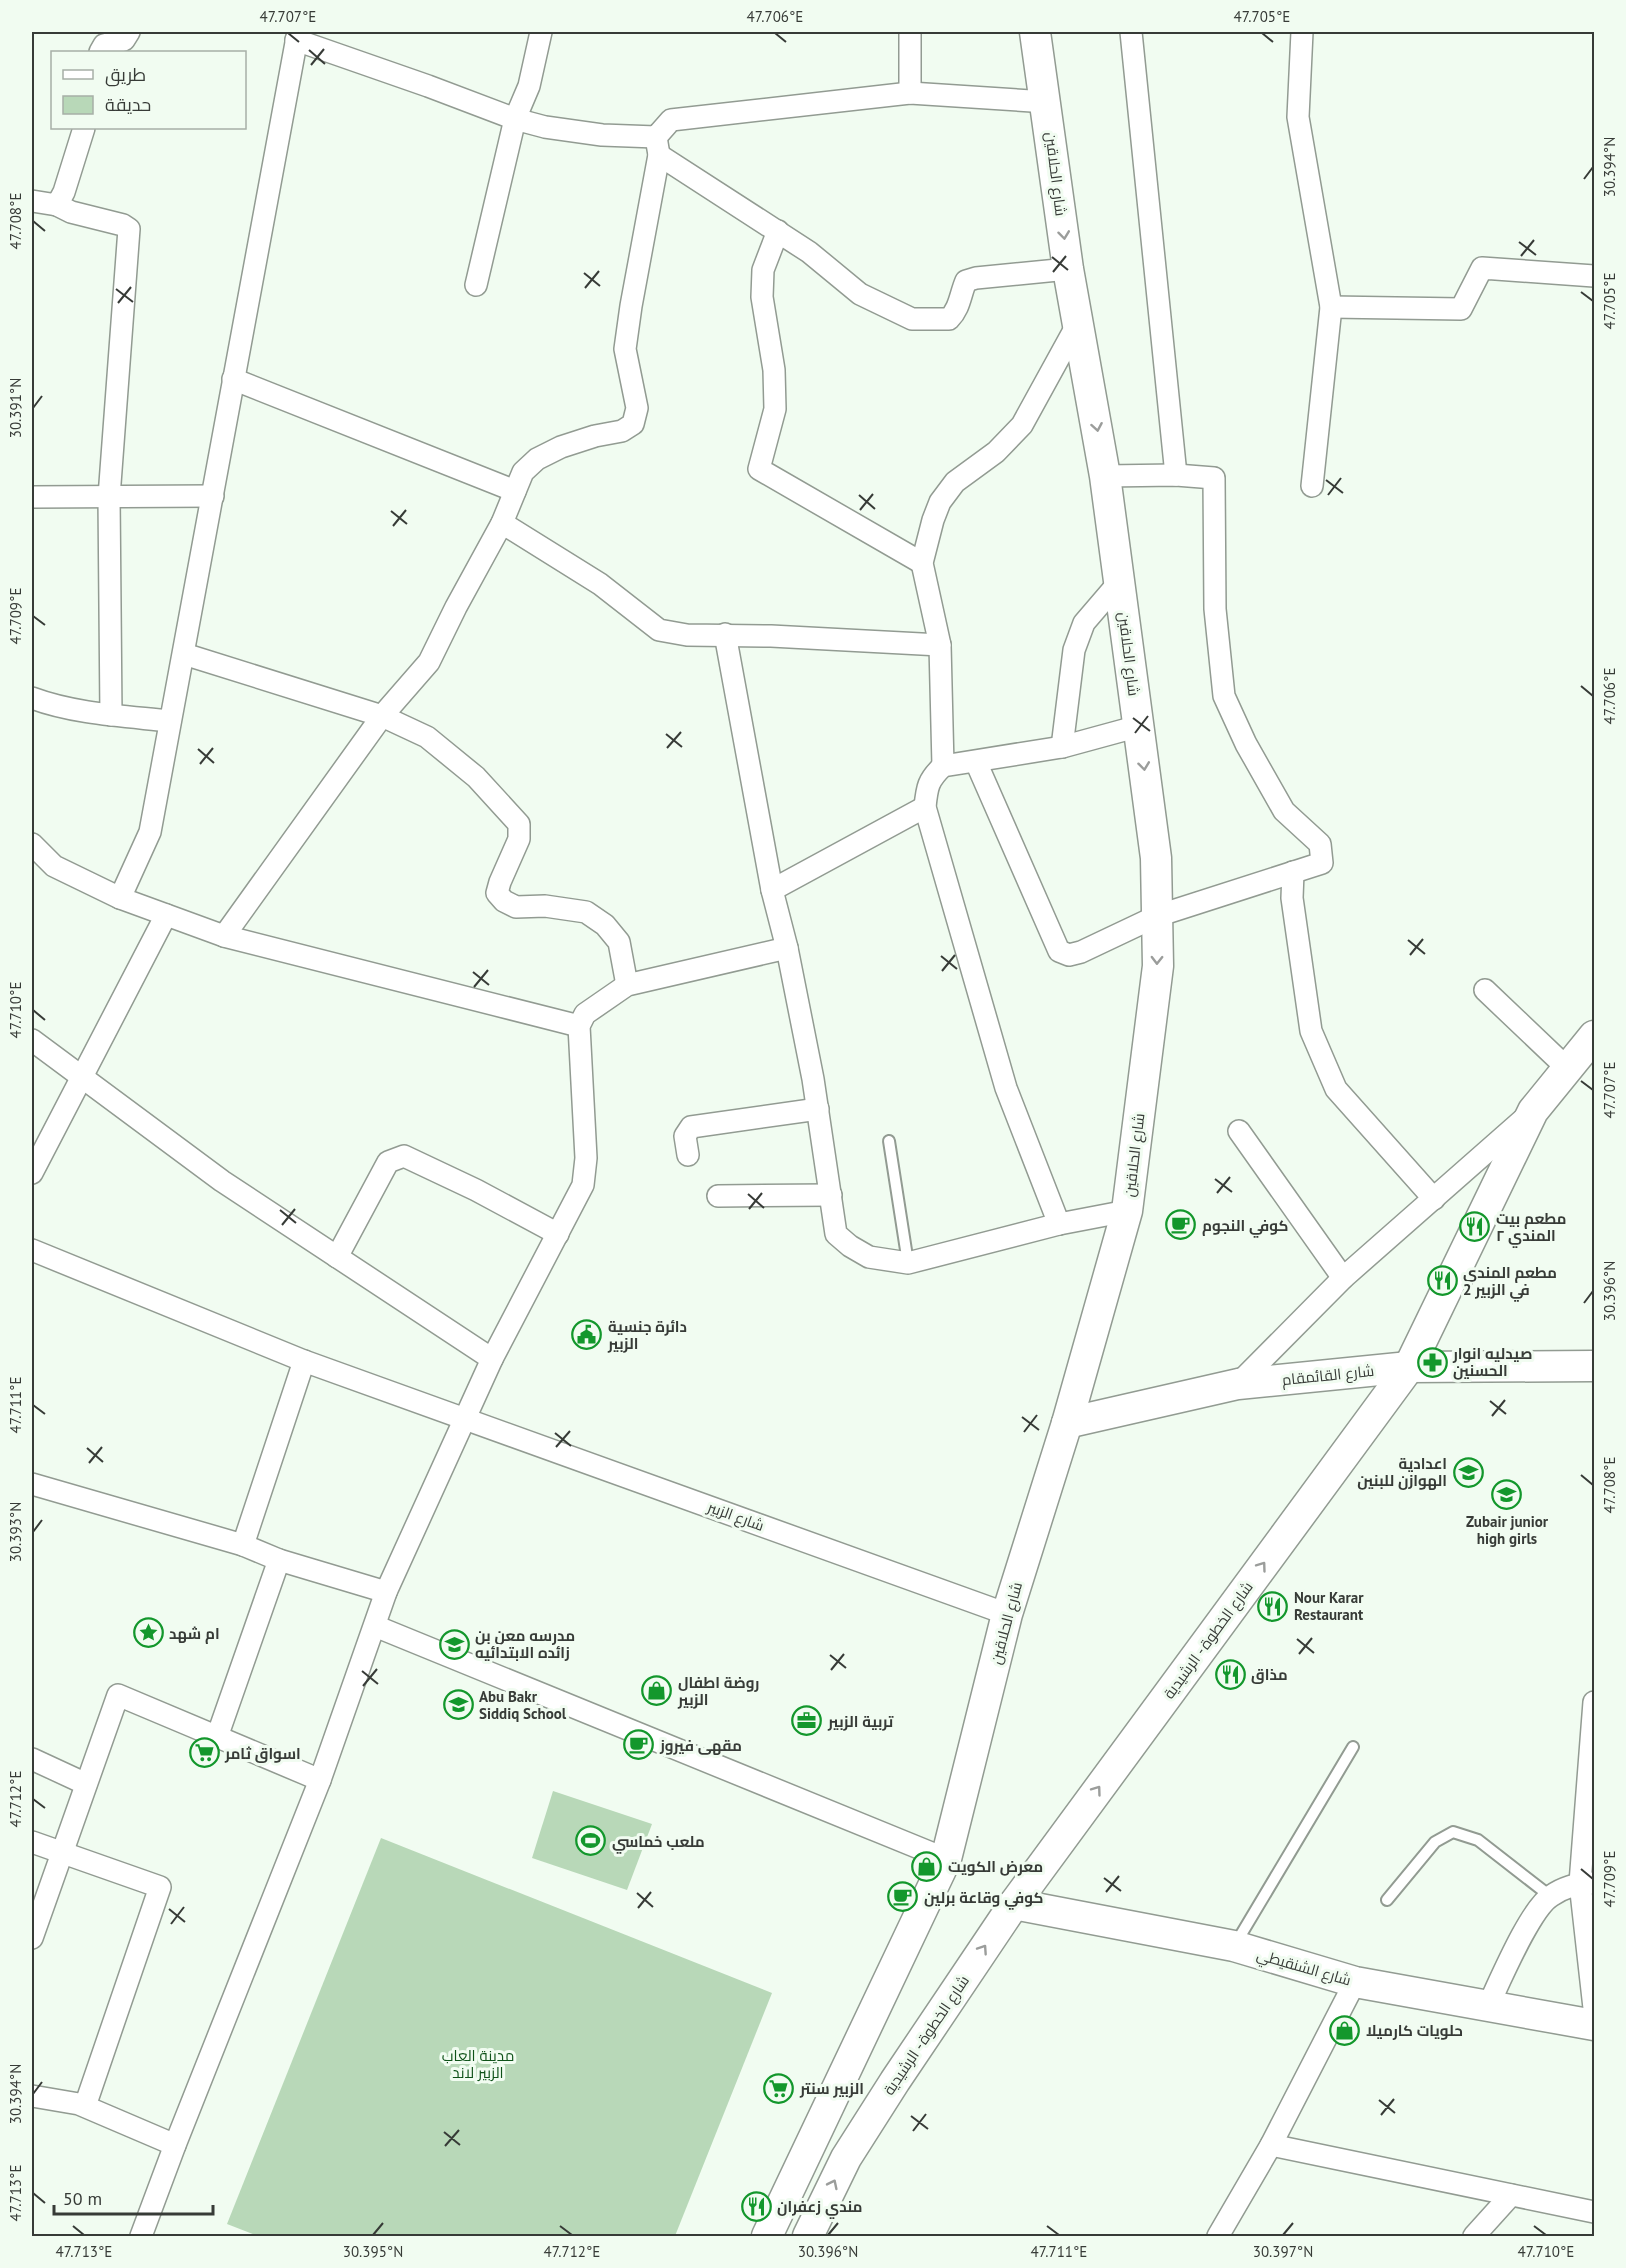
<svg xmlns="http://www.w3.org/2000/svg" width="1626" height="2268" viewBox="0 0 1626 2268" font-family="'PT Sans',Cairo,sans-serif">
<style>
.green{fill:#b8d8b8}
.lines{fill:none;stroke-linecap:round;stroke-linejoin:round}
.lane-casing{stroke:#929b92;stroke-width:14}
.street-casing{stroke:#929b92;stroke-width:24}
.secondary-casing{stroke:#929b92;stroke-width:33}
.lane{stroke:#fff;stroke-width:10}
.street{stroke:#fff;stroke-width:21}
.secondary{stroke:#fff;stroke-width:30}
.oneway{stroke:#9b9d9b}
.ticks{fill:none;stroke:#373b37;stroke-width:2}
.labels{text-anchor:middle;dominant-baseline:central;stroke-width:6;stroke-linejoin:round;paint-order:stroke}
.street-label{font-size:15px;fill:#373b37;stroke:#f1fcf1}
.poi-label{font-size:15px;font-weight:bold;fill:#373b37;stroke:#f1fcf1;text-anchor:start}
.park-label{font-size:15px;fill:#0e5218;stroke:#f1fcf1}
.neatline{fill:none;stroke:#373b37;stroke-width:2}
.ticks-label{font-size:15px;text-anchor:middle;fill:#373b37}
</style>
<rect width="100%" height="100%" fill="#f1fcf1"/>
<g class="green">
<polygon points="553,1791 652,1824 627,1890 532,1858"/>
<polygon points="381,1838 772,1993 675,2236 258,2236 227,2224"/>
</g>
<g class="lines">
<defs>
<g id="lane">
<polyline points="889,1141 908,1263"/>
<polyline points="1387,1900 1435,1842 1453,1832 1478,1840 1550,1896"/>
<polyline points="1236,1943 1353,1747"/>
</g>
<g id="street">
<polyline points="1131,32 1176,475"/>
<polyline points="1302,32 1298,117 1331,307 1312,486"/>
<polyline points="296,40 428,86 515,119 545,127 602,135 656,137 671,120 910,93 1047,102"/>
<polyline points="100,52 104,45 124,40 129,32"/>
<polyline points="910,93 910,32"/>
<path d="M659 155 809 252 860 294 912 319H949C960 308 960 295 966 281L976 278 1068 269"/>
<polyline points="32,201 57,205 64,192 84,128"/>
<polyline points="57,205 71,212 123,225 129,229 109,497 111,715"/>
<polyline points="778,231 763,270 762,297 774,370 775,409 759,469 922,563"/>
<polyline points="476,285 515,119 529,86 541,32"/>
<polyline points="1331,307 1461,309 1482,268 1594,276"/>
<polyline points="233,379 515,491"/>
<polyline points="32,497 213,496"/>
<polyline points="502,523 600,584 659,630 687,635 771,636 940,645"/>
<polyline points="725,634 772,890 787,948 813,1079 836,1234 850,1246 869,1257 908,1263 1059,1224 1127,1211"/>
<polyline points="184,654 382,716 427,737 476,777 519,824 519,839 500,882 497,893 504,901 516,907 545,906 586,912 605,925 619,942 627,985"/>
<path d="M32 698C75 714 124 716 170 721"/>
<polyline points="1062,747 1074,650 1084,623 1120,581"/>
<polyline points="976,762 1059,951 1069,955 1081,952 1157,916 1322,863 1320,844 1284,811 1246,744 1224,696 1215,609 1214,478 1176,475 1105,476"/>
<polyline points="943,766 940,645 922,563 933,520 940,502 955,482 996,452 1022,425 1078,323"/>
<polyline points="32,844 54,866 120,898 224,936 579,1026"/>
<polyline points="1293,872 1292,898 1311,1031 1336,1089 1434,1199"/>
<polyline points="772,890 925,807"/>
<polyline points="120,898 150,832 298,32"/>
<polyline points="224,936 382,716 429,662 456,607 502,523 523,472 537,459 561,447 595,436 622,431 633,424 637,408 625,349 631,306 659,155 656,137"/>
<polyline points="1485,990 1568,1069"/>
<polyline points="32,1040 222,1181 492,1359"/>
<polyline points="1239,1131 1343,1278"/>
<polyline points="688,1155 685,1136 691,1127 818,1109"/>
<polyline points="32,1173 166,915"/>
<polyline points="718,1196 831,1195"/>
<path d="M1059 1224 1006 1088 925 807C927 787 928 780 943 766L1062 747 1139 726"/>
<polyline points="32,1250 304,1361 1007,1614"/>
<polyline points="337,1257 388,1162 404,1156 476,1190 558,1234"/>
<polyline points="1238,1384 1343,1278 1526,1117"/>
<polyline points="32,1484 243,1545 279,1560 386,1592"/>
<polyline points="243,1545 304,1361"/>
<polyline points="375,1626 946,1859"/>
<polyline points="1594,1702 1580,1883 1594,2008"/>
<polyline points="217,1737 279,1560"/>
<polyline points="32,1759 86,1784"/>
<polyline points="32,1842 160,1887 85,2106"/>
<polyline points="32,1938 118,1695 320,1780"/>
<path d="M1488 2006C1500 1981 1530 1909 1551 1896 1562 1888 1578 1883 1591 1883"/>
<polyline points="32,2096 79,2104 175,2145"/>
<polyline points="1271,2145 1594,2212"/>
<polyline points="141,2236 175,2145 320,1780 386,1592 492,1359 583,1185 586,1158 579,1026 585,1014 627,985 787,948"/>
<polyline points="1218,2236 1271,2145 1355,1982"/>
<polyline points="1474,2236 1511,2195"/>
</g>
<g id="secondary">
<polyline points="1067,1423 1238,1384 1409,1367 1594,1366"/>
<polyline points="1014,1904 1234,1946 1355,1982 1594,2025"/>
<polyline points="767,2236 946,1859 1007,1614 1067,1423 1127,1211 1158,966 1156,858 1105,476 1068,269 1035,32"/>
<polyline points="808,2236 846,2158 895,2081 1014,1904 1409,1367 1533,1111 1594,1036"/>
</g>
</defs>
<use href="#lane" class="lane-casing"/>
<use href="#street" class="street-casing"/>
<use href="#secondary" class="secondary-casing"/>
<use href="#lane" class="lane"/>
<use href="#street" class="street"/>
<use href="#secondary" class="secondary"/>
</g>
<defs><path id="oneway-chevron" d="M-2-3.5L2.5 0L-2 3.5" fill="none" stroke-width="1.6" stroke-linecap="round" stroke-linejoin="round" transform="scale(1.5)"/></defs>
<g class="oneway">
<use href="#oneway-chevron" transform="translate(1064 235) rotate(83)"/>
<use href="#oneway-chevron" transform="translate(1097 427) rotate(80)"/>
<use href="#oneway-chevron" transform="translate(1144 766) rotate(83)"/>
<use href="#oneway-chevron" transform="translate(1157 960) rotate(91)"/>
<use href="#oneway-chevron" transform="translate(1262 1566) rotate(-54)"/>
<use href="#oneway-chevron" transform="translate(1097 1790) rotate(-54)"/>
<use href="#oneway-chevron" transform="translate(983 1949) rotate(-56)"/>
<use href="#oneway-chevron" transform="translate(833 2184) rotate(-64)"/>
</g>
<path class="ticks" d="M288 33 299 42M775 33 786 42M1262 33 1273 42M309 50 325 64M311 65 324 49M1584 179 1593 167M33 221 45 231M1519 242 1536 255M1521 256 1534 240M1052 257 1068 270M1053 272 1066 256M584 273 600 286M585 288 599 271M116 289 133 302M1581 292 1593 301M118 303 131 287M33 408 42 396M1326 480 1343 493M859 495 875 509M1328 495 1341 478M860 510 873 494M391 511 407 524M393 526 406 510M33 616 45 625M1581 686 1593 696M1133 718 1150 731M1135 733 1148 716M666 734 682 747M667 748 681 732M198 749 214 763M200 764 213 748M1408 940 1425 954M1410 955 1423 939M941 956 957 969M942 971 955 955M473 972 489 985M474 987 488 970M33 1010 45 1020M1581 1081 1593 1090M1215 1179 1232 1192M1217 1193 1230 1177M748 1194 764 1208M749 1209 762 1193M280 1210 296 1223M282 1225 295 1209M1584 1303 1593 1291M1490 1401 1506 1414M33 1405 45 1414M1492 1416 1505 1400M1022 1417 1039 1430M1024 1432 1037 1415M555 1433 571 1446M556 1447 570 1431M87 1448 103 1462M89 1463 102 1447M1581 1475 1593 1485M33 1532 42 1520M1297 1639 1314 1653M1299 1654 1312 1638M830 1655 846 1668M831 1670 844 1654M362 1671 378 1684M363 1686 377 1669M33 1799 45 1808M1581 1869 1593 1879M1104 1878 1121 1891M1106 1892 1119 1876M637 1893 653 1907M638 1908 651 1892M169 1909 185 1922M171 1924 184 1907M33 2094 42 2082M1379 2100 1395 2113M1381 2115 1394 2099M911 2116 928 2129M913 2131 926 2114M444 2132 460 2145M445 2146 459 2130M33 2193 45 2203M73 2226 84 2235M560 2226 572 2235M1047 2226 1059 2235M1534 2226 1546 2235M373 2235 383 2223M828 2235 838 2223M1283 2235 1293 2223"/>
<defs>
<symbol id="cafe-ring" viewBox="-11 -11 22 22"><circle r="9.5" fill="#f1fcf1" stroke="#13972c" stroke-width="1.5"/><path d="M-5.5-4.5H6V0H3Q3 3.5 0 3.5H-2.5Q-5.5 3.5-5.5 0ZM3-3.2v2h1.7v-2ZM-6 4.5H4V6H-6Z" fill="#13972c"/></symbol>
<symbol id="restaurant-ring" viewBox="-11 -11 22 22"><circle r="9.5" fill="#f1fcf1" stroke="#13972c" stroke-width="1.5"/><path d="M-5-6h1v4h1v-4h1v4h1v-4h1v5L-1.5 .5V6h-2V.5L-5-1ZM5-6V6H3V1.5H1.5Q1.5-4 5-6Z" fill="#13972c"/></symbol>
<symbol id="civic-ring" viewBox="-11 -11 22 22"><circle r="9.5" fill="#f1fcf1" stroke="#13972c" stroke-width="1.5"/><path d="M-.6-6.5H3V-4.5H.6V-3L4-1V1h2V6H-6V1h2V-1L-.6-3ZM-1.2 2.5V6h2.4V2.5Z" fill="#13972c"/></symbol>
<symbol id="pharmacy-ring" viewBox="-11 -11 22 22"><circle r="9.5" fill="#f1fcf1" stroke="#13972c" stroke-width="1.5"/><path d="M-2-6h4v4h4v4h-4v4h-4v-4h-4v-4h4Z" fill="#13972c"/></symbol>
<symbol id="school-ring" viewBox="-11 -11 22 22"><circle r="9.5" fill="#f1fcf1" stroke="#13972c" stroke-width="1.5"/><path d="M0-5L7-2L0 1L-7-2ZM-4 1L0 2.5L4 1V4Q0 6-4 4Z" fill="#13972c"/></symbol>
<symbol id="sight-ring" viewBox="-11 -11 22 22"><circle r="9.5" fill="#f1fcf1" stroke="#13972c" stroke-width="1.5"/><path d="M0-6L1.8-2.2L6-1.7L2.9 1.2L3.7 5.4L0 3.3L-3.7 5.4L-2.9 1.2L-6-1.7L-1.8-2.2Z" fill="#13972c"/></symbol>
<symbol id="shop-ring" viewBox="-11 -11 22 22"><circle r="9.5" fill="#f1fcf1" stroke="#13972c" stroke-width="1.5"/><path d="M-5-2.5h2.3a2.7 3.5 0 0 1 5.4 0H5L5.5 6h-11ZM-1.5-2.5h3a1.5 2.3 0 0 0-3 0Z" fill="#13972c"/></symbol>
<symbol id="office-ring" viewBox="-11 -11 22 22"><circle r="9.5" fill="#f1fcf1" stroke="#13972c" stroke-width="1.5"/><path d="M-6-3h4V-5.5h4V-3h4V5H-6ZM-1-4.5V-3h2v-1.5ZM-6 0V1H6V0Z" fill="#13972c"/></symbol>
<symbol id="supermarket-ring" viewBox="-11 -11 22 22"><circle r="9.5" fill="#f1fcf1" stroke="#13972c" stroke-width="1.5"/><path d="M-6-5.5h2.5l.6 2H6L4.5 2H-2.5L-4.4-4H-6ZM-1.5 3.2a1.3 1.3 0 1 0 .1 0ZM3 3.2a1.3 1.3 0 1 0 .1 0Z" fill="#13972c"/></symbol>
<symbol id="stadium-ring" viewBox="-11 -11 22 22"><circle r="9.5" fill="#f1fcf1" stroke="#13972c" stroke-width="1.5"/><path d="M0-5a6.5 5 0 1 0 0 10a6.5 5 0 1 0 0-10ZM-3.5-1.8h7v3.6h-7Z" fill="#13972c"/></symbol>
</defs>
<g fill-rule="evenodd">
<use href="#cafe-ring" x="1164" y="1208" width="33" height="33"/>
<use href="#restaurant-ring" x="1458" y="1210" width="33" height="33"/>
<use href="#restaurant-ring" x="1426" y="1264" width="33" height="33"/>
<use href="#civic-ring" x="570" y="1318" width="33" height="33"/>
<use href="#pharmacy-ring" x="1416" y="1346" width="33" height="33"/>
<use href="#school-ring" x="1452" y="1456" width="33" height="33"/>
<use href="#school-ring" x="1490" y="1478" width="33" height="33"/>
<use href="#restaurant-ring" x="1256" y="1590" width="33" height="33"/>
<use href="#sight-ring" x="132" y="1616" width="33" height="33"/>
<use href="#school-ring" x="438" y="1628" width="33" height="33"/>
<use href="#restaurant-ring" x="1214" y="1658" width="33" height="33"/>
<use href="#shop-ring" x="640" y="1674" width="33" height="33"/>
<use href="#school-ring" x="442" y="1688" width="33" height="33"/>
<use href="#office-ring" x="790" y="1704" width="33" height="33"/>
<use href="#cafe-ring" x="622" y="1728" width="33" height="33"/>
<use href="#supermarket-ring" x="188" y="1736" width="33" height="33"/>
<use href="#stadium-ring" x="574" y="1824" width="33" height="33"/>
<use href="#shop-ring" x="910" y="1850" width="33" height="33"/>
<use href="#cafe-ring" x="886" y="1880" width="33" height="33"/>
<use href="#shop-ring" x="1328" y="2014" width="33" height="33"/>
<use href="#supermarket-ring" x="762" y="2072" width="33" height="33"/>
<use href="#restaurant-ring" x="740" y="2190" width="33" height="33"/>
</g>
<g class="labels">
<g class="street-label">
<text transform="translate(1056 174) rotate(83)">شارع الحلاقين</text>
<text transform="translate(1129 654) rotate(83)">شارع الحلاقين</text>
<text transform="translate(1134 1155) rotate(-83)">شارع الحلاقين</text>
<text transform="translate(1328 1375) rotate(-6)">شارع القائمقام</text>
<text transform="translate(736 1516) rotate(20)">شارع الزبير</text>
<text transform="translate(1006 1623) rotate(-75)">شارع الحلاقين</text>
<text transform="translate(1208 1640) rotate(-54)">شارع الخطوة - الرشيدية</text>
<text transform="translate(1304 1967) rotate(16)">شارع الشنقيطي</text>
<text transform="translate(926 2035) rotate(-56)">شارع الخطوة - الرشيدية</text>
</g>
<g class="poi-label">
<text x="1496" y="1218">مطعم بيت<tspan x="1496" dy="17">المندي ٢</tspan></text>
<text x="1202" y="1225">كوفي النجوم</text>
<text x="1463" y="1272">مطعم المندي<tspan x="1463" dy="17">2 في الزبير</tspan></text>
<text x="608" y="1326">دائرة جنسية<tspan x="608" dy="17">الزبير</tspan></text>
<text x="1453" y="1353">صيدليه انوار<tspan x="1453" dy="17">الحسنين</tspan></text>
<text x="1447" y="1463" text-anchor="end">اعدادية<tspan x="1447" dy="17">الهوازن للبنين</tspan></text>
<text x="1507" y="1521" text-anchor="middle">Zubair junior<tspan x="1507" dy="17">high girls</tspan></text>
<text x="1294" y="1597">Nour Karar<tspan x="1294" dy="17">Restaurant</tspan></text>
<text x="169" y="1633">ام شهد</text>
<text x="475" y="1635">مدرسه معن بن<tspan x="475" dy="17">زائده الابتدائيه</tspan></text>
<text x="1251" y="1674">مذاق</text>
<text x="678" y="1682">روضة اطفال<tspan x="678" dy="17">الزبير</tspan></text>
<text x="479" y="1696">Abu Bakr<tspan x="479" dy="17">Siddiq School</tspan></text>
<text x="828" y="1721">تربية الزبير</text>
<text x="660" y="1745">مقهى فيروز</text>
<text x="225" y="1753">اسواق ثامر</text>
<text x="612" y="1841">ملعب خماسي</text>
<text x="948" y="1866">معرض الكويت</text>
<text x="924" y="1897">كوفي وقاعة برلين</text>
<text x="1366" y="2030">حلويات كارميلا</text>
<text x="800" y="2088">الزبير سنتر</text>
<text x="777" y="2206">مندي زعفران</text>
</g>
<g class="park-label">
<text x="478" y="2055">مدينة العاب<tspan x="478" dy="17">الزبير لاند</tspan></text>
</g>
</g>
<rect width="1626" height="2268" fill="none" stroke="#f1fcf1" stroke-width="66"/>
<rect x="51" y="51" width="195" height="78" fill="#f1fcf1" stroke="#a7afa7" stroke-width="1.5"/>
<rect x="63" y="70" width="30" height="9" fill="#ffffff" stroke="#a7afa7" stroke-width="1.5"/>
<text x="105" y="81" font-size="18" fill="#373b37">طريق</text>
<rect x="63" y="96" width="30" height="18" fill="#b8d8b8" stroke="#a7afa7" stroke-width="1.5"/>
<text x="105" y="111" font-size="18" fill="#373b37">حديقة</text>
<path d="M54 2205v9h159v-9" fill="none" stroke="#373b37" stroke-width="3"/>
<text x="63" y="2205" font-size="18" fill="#373b37" stroke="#f1fcf1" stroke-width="4.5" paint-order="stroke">50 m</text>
<rect x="33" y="33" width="1560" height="2202" class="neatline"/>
<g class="ticks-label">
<text x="288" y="22">47.707°E</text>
<text x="775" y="22">47.706°E</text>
<text x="1262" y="22">47.705°E</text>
<text transform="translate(1610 167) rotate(-90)" y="5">30.394°N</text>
<text transform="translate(16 221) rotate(-90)" y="5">47.708°E</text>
<text transform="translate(1610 301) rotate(-90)" y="5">47.705°E</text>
<text transform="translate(16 408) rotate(-90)" y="5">30.391°N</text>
<text transform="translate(16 616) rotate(-90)" y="5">47.709°E</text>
<text transform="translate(1610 696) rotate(-90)" y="5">47.706°E</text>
<text transform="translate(16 1010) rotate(-90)" y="5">47.710°E</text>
<text transform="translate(1610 1090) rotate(-90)" y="5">47.707°E</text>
<text transform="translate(1610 1291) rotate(-90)" y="5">30.396°N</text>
<text transform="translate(16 1405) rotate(-90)" y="5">47.711°E</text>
<text transform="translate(1610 1485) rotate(-90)" y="5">47.708°E</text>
<text transform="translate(16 1532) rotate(-90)" y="5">30.393°N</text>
<text transform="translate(16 1799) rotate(-90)" y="5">47.712°E</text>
<text transform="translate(1610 1879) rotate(-90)" y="5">47.709°E</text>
<text transform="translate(16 2094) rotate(-90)" y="5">30.394°N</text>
<text transform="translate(16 2193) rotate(-90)" y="5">47.713°E</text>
<text x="84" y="2257">47.713°E</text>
<text x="373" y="2257">30.395°N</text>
<text x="572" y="2257">47.712°E</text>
<text x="828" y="2257">30.396°N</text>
<text x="1059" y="2257">47.711°E</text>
<text x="1283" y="2257">30.397°N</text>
<text x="1546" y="2257">47.710°E</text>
</g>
</svg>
